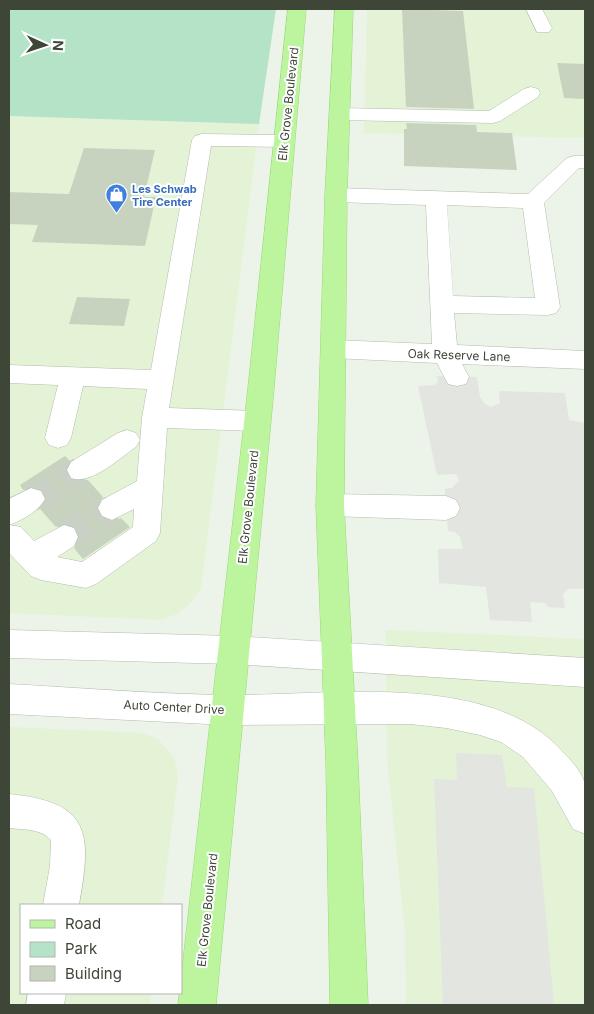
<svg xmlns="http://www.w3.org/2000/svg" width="594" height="1014" viewBox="0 0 594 1014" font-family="Inter,sans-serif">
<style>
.commercial{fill:#e4f3d6}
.green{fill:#b5e3c7}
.parking{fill:#e2e5e0}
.building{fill:#c8d3bf}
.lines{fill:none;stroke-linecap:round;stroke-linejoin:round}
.minor-tunnel{stroke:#c9d0c6;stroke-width:26;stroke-dasharray:26 12;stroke-linecap:butt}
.minor-casing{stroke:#b3bdac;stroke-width:1}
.major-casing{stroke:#97d970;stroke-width:1}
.minor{fill:#fff;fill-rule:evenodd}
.major{fill:#bdf59f;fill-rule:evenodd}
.labels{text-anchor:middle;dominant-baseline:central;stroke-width:4;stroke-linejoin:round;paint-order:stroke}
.far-shop-label{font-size:11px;font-weight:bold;fill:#366cbe;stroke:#fff;text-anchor:start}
.street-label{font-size:12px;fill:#3e4638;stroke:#fff}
</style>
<rect width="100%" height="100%" fill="#ecf3e9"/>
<g class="commercial">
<polygon points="367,9 585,9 585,138 364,133"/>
<polygon points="9,116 259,124 201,588 192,602 177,614 160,620 9,613"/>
<polygon points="386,630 585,639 585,1005 406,1005 405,933 387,759"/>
<polygon points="9,727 141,733 158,739 174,758 178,776 162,905 21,905 21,993 151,993 150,1005 9,1005"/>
</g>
<polygon class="green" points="9,9 276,9 259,124 9,116"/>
<g class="parking">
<polygon points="437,376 477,377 480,397 484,403 491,407 500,403 499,391 565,393 569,420 585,423 585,589 568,589 563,594 565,608 548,607 545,603 530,602 532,622 490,620 486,587 439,583 438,549 463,549 460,537 455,532 448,531 446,508 445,489 452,488 459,480 457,475 452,474 437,475 418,386 434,385 438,382"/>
<polygon points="456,753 502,755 507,787 534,788 554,1005 443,1005 434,779 457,780"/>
</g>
<g class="building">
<polygon points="402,9 463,11 474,109 406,107"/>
<polygon points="557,63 585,64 585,99 564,98"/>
<polygon points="406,123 476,125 477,132 512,133 517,170 404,166 404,129 407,129"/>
<polygon points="84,148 155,150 144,197 156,197 145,246 32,242 38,225 9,224 9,192 69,194"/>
<polygon points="77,297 130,299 124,326 69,324"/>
<polygon points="65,456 70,461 65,469 69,479 79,481 88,480 103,497 96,507 100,517 111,522 121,518 130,527 83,559 74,548 80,538 76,527 65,523 56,527 40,509 47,500 43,490 32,486 23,490 20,485"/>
</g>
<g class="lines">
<g class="minor-tunnel">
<polyline points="31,499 80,470"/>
<polyline points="64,537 112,508"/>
</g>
<defs>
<g id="minor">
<polygon points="526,9 542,9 552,28 549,32 537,32"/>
<polygon points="531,87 538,89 540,93 538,97 500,121 493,123 339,120 332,118 329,114 332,110 339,108 489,111 524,89"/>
<polygon points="202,134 284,135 291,137 294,141 291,145 284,147 211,146 169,408 258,411 267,414 271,421 267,428 258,431 167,428 160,533 156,541 96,584 86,588 41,580 31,576 9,553 9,525 21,527 34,541 64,525 74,528 78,537 74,546 57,557 82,562 133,527 134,509 112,520 102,516 98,508 102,500 137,481 142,418 147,389 83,386 71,438 67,445 58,448 49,445 45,438 58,385 9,383 9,365 151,370 192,140 195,136"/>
<path d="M574 156H585V168H579L544 203 560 307 556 313 548 315 454 313 457 345 585 351V369L462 364 469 377 466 384 457 386 448 384 437 363 333 358 324 355 321 349 324 343 333 340 432 344 426 205 336 202 329 200 325 195 329 190 336 188 528 194 567 158ZM447 205 523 208 535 298 453 296Z"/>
<path d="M127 430 136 433 140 440 136 447C118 459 92 485 71 478L67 470 71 462 118 433Z"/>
<path d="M31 488 41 491 45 499C38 512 22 520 9 525V499Z"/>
<polygon points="330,494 446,496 456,500 460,508 456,516 446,520 330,516 320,513 316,505 320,497"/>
<polygon points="9,630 233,636 585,658 585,687 233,664 9,658"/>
<path d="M9 684C82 688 155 694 228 695 327 696 489 670 562 751 570 759 580 770 584 781 589 792 585 821 585 834L573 829 552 791 523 757 501 742 480 735 446 728 410 724 228 725 9 714Z"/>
<path d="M9 794C91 802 92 833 79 905H43L50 866 51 840C40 828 24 830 9 828Z"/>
<polygon points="28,993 66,993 64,1005 26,1005"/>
</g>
<g id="major">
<polygon points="288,9 306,9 274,388 216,1005 178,1005 248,388"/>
<polygon points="335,9 353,9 347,195 344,505 358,764 368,1005 330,1005 326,764 316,505 325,195"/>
</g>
</defs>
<use href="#minor" class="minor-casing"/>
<use href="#major" class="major-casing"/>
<use href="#minor" class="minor"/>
<use href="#major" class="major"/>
</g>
<defs>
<symbol id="shop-pin" viewBox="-11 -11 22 30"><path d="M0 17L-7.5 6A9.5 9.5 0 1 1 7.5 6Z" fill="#3f7fe0" stroke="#fff"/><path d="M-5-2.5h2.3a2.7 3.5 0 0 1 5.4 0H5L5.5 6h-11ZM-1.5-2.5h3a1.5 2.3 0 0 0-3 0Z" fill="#fff"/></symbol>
</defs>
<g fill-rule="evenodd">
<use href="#shop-pin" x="104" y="182" width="25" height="34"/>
</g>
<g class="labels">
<g class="far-shop-label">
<text x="132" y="189">Les Schwab<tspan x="132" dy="13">Tire Center</tspan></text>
</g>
<g class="street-label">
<text transform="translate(288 104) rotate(-84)">Elk Grove Boulevard</text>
<text transform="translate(459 355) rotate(2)">Oak Reserve Lane</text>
<text transform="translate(248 507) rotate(-84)">Elk Grove Boulevard</text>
<text transform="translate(174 707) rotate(3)">Auto Center Drive</text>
<text transform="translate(207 910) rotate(-84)">Elk Grove Boulevard</text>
</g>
</g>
<rect width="594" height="1014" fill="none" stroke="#3e4638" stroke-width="20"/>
<rect x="20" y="904" width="162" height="90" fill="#ffffff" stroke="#b2b5af"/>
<rect x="30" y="920" width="25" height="8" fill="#bdf59f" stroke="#b2b5af"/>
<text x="65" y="929" font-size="15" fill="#3e4638">Road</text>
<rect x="30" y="942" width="25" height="15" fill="#b5e3c7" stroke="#b2b5af"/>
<text x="65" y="954" font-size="15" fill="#3e4638">Park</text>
<rect x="30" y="966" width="25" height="15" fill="#c8d3bf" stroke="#b2b5af"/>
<text x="65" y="979" font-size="15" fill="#3e4638">Building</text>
<g transform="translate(45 45) rotate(93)" stroke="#ffffff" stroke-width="4" paint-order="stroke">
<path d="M0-4L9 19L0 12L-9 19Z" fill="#3e4638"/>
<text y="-8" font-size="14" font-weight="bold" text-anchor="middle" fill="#3e4638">N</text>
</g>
</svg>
